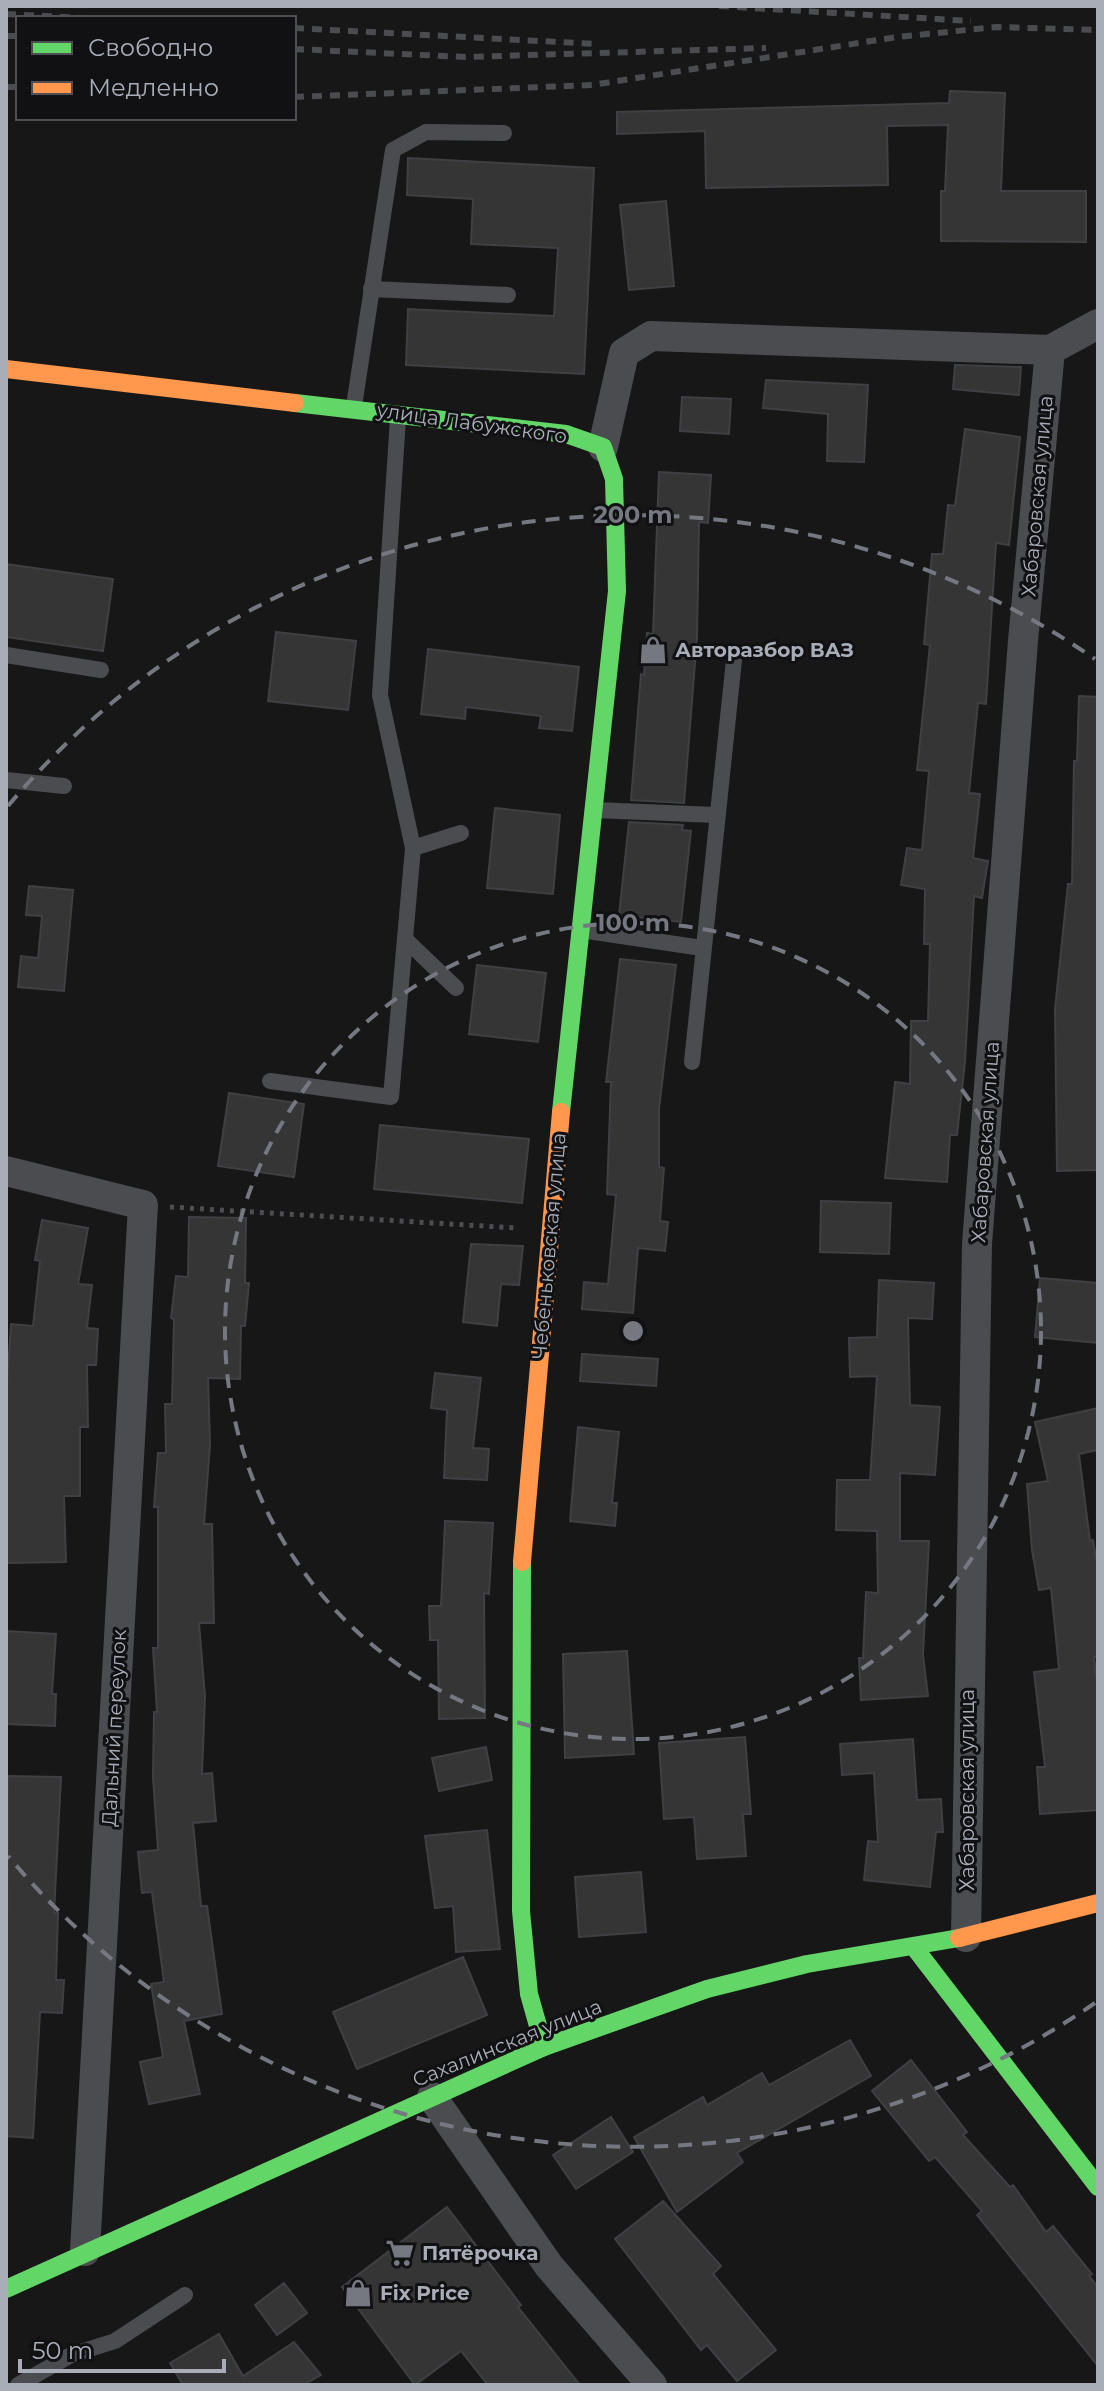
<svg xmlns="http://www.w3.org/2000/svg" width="1104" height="2391" viewBox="0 0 1104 2391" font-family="Montserrat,sans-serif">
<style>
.building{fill:#353536;stroke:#3f4043;stroke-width:2}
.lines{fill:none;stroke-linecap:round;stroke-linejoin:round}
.path{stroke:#4d4e52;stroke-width:5;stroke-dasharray:4 6;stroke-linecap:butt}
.lane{stroke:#4b4c50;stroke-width:16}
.street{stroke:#4b4c50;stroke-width:30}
.fast{stroke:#63d668;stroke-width:18}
.slow{stroke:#ff974d;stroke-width:18}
.rail{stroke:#4b4c4f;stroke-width:6;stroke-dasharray:10 8;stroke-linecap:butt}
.ring{fill:none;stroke:#757880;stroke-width:4;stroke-dasharray:14 10}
.labels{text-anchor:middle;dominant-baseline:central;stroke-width:6;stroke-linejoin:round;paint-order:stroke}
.street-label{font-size:20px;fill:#a8adb8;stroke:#111113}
.poi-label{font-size:20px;font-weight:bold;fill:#a8adb8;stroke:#111113;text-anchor:start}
.centre{fill:#757880;stroke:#111113;stroke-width:4}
.ring-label{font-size:24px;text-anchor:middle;font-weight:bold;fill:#757880;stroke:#111113;stroke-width:6;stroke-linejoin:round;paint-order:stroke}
</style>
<rect width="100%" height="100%" fill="#171717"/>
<g class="building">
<polygon points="950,91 1005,93 1001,191 1086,191 1086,242 941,241 941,191 945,191 948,125 887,126 888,185 706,188 705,131 617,134 617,112 949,103"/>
<polygon points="408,158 594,168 584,374 406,365 408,309 554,316 558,248 471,244 473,199 407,195"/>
<polygon points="666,201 674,286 629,290 620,205"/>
<polygon points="955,365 1021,367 1019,395 953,389"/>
<polygon points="766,380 868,385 864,462 827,461 828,414 763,408"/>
<polygon points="682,397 731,399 729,434 680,431"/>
<polygon points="965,429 1020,437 1009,545 996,543 986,704 978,703 969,793 980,794 973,858 988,861 982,898 974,896 965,1062 957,1135 950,1135 947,1182 885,1178 895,1082 910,1084 911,1021 928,1021 930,944 924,944 925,889 901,885 907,848 922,850 929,771 917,770 930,645 924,644 932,554 943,554 948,505 955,506"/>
<polygon points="659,472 711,475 708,523 699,522 697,637 684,803 631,800 641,674 644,675 647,633 653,634"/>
<polygon points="6,564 113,579 103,651 6,637"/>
<polygon points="276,632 356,641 348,710 268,701"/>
<polygon points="428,649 579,667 572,731 539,728 541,716 466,707 465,719 421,714"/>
<polygon points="1079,696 1098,697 1098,1170 1057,1171 1055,1009 1068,884 1072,884 1074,761 1077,761"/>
<polygon points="495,808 560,815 553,894 487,888"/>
<polygon points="629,822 683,825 682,830 691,831 681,922 619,915"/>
<polygon points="29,886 73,890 64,991 18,987 21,956 38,958 42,916 26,915"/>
<polygon points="620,959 676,965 659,1109 659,1167 664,1168 660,1221 668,1222 665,1251 638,1248 633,1313 582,1309 584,1282 608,1284 616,1195 607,1194 611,1082 606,1082"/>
<polygon points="477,965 546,973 538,1042 469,1034"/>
<polygon points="229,1093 304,1104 294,1177 218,1166"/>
<polygon points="380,1125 529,1139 522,1203 374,1189"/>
<polygon points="821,1201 891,1203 889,1254 820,1252"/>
<polygon points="189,1217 246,1218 245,1283 249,1283 245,1326 241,1326 240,1379 208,1378 210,1445 204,1524 212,1524 214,1623 199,1623 205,1696 202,1774 212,1773 216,1821 193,1823 201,1906 207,1906 222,2014 184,2021 200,2094 149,2104 140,2062 163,2057 151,1984 164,1982 152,1892 142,1893 138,1852 158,1850 153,1777 154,1712 157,1712 153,1648 158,1648 158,1507 154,1507 158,1453 166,1453 165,1404 172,1404 174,1319 171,1318 176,1276 188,1277"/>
<polygon points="42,1220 88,1228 78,1284 92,1285 87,1328 98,1329 96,1365 87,1365 88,1427 80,1427 80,1496 64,1496 66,1562 6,1563 7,1384 11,1324 33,1326 40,1261 35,1260"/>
<polygon points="471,1244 523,1246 519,1285 501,1284 497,1326 463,1322"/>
<polygon points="1040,1278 1098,1283 1098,1343 1035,1337"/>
<polygon points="879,1280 934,1283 932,1319 908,1318 910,1405 940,1407 935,1475 900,1473 900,1541 929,1541 923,1655 928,1696 861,1700 859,1658 863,1658 866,1592 878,1593 877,1531 836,1530 837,1480 870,1480 877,1376 850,1377 849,1338 877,1337"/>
<polygon points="582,1354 658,1359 656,1386 580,1381"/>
<polygon points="435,1373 481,1378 473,1448 489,1449 487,1480 444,1478 447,1410 431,1408"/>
<polygon points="1098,1408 1098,1450 1079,1454 1090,1541 1093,1540 1098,1569 1098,1657 1094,1657 1098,1690 1098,1810 1040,1814 1037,1767 1045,1767 1034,1672 1059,1669 1051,1588 1039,1590 1032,1550 1027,1484 1048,1481 1035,1422"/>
<polygon points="578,1427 619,1432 612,1503 617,1503 615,1526 570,1521"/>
<polygon points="445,1521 493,1523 489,1594 484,1593 485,1718 439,1719 438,1640 430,1640 429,1606 441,1606"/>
<polygon points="6,1631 56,1634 52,1694 56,1694 55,1726 6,1724"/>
<polygon points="627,1651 634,1754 565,1758 563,1654"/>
<polygon points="745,1737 751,1814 743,1814 746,1856 697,1859 694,1817 664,1819 659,1743"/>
<polygon points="913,1739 917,1800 941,1799 943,1832 936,1832 930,1887 864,1880 868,1841 878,1842 874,1773 842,1775 840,1744"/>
<polygon points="486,1747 492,1780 439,1791 432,1758"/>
<polygon points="8,1776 61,1777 54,1913 58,1913 56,1980 64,1980 62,2013 40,2012 33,2138 6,2136"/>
<polygon points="487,1830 500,1949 456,1952 453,1906 435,1908 425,1836"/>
<polygon points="641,1872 646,1932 579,1937 575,1877"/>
<polygon points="463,1957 487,2015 357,2069 333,2012"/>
<polygon points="850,2040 871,2076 737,2153 743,2162 677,2212 634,2137 703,2097 707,2105 762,2073 769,2085"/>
<polygon points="911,2060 967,2132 963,2135 1010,2187 1013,2185 1046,2232 1053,2226 1092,2274 1089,2276 1098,2287 1098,2366 977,2215 982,2211 935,2157 929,2161 872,2091"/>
<polygon points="611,2117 633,2152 576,2189 553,2155"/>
<polygon points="663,2201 721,2266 713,2274 776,2350 737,2381 707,2345 701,2350 615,2239"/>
<polygon points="447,2207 521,2305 518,2307 580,2385 488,2385 461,2351 415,2385 342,2287"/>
<polygon points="284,2283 307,2313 277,2335 255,2305"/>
<polygon points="219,2334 243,2376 294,2342 321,2375 303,2385 183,2385 170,2363"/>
</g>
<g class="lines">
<polyline class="path" points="170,1207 516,1228"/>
<g class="lane">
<polyline points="371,289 508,295"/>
<polyline points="354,406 393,150 426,132 504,133"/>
<polyline points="6,655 101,670"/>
<polyline points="6,780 64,786"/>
<polyline points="595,810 716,815"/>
<polyline points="413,848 461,833"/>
<polyline points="581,930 702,948"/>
<polyline points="405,939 456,988"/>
<polyline points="692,1062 734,660"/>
<polyline points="270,1081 391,1097 413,848 380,695 398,418"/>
<polyline points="18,2385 71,2355 115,2341 185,2295"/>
</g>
<g class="street">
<polyline points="1050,350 1098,324"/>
<polyline points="603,447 624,353 651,336 1050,350"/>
<polyline points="6,1171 143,1205 85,2251"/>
<polyline points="966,1937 977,1244 1023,641 1050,350"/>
<polyline points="432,2097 549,2266 652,2385"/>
</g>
<g class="fast">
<polyline points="295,403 566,434 603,447 614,479 617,591 561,1112"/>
<polyline points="522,1562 521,1911 529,1994 544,2047"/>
<polyline points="914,1947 1098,2187"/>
<polyline points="6,2289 544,2047 707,1989 807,1964 959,1938"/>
</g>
<g class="slow">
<polyline points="6,369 295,403"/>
<polyline points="522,1562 561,1112"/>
<polyline points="959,1938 1098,1903"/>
</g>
<g class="rail">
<polyline points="719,6 971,21"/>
<polyline points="6,14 84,18"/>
<polyline points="294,28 596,44"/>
<polyline points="6,36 18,36"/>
<polyline points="294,49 465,57 766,48"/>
<polyline points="6,87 18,87"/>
<polyline points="294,97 592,85 897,37 997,27 1098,30"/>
</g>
</g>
<g class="ring">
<circle cx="633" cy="1331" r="408"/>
<path d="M1095 2003A816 816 0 0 1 8 1856M8 806A816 816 0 0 1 1095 659"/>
</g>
<defs>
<symbol id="shop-bare" viewBox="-9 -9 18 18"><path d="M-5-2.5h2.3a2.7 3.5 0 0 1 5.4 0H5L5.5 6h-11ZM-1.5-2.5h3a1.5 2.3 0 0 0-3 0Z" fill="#757880" stroke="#111113" stroke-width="2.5" paint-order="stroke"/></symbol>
<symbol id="supermarket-bare" viewBox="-9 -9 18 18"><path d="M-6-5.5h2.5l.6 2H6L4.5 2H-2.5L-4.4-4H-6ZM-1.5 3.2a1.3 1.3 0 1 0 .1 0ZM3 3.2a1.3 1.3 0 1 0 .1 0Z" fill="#757880" stroke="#111113" stroke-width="2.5" paint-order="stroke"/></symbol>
</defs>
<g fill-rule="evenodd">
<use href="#shop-bare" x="633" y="630" width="40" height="40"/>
<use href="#supermarket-bare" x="380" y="2233" width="40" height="40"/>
<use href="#shop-bare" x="338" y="2273" width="40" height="40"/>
</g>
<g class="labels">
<g class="street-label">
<text transform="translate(472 423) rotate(8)">улица Лабужского</text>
<text transform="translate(1037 496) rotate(-85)">Хабаровская улица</text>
<text transform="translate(985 1142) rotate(-86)">Хабаровская улица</text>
<text transform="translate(549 1246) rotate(-85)">Чебеньковская улица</text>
<text transform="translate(114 1728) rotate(-87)">Дальний переулок</text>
<text transform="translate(967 1790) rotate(-90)">Хабаровская улица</text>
<text transform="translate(507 2043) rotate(-22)">Сахалинская улица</text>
</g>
<g class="poi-label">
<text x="675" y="650">Авторазбор ВАЗ</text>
<text x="422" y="2253">Пятёрочка</text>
<text x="380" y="2293">Fix Price</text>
</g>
</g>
<circle cx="633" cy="1331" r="12" class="centre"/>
<g class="ring-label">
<text x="633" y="523">200 m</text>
<text x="633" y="931">100 m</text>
</g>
<rect width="1104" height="2391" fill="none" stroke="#a8adb8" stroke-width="16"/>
<rect x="16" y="16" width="280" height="104" fill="#111113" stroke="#4d4f55" stroke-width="2"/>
<rect x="32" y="42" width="40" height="12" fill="#63d668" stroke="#4d4f55" stroke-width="2"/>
<text x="88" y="56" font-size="24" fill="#a8adb8">Свободно</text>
<rect x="32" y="82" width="40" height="12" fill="#ff974d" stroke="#4d4f55" stroke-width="2"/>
<text x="88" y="96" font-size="24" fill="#a8adb8">Медленно</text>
<path d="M20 2359v12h204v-12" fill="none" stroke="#a8adb8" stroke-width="4"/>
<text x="32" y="2359" font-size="24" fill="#a8adb8" stroke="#111113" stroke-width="6" paint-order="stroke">50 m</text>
</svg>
